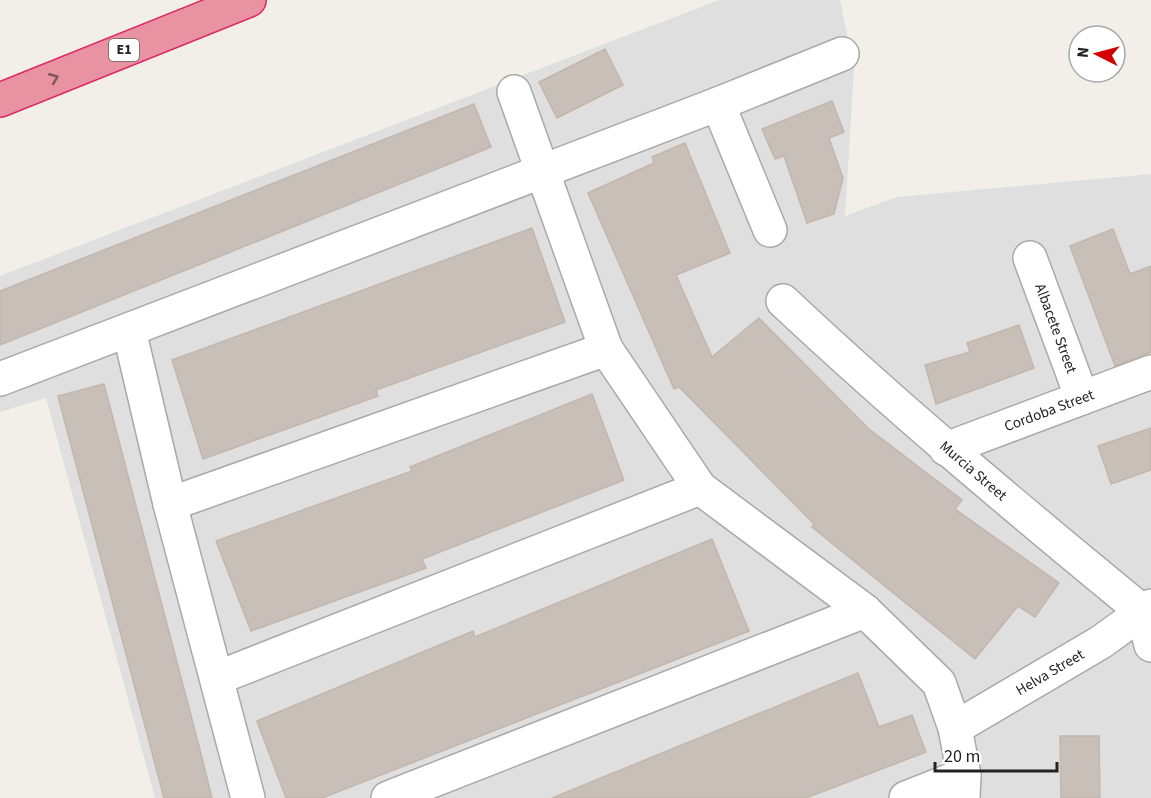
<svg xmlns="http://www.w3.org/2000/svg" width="1151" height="798" viewBox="0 0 1151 798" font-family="'Source Sans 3',sans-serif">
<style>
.residential{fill:#e0dfdf}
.building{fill:#c7bfb8;stroke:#c4b6ab;stroke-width:1.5}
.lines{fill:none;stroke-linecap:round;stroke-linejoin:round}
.minor-casing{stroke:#a9a9a9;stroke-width:36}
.highway-casing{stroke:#dc2a67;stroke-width:36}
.minor{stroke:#fff;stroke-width:33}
.highway{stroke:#e892a2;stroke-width:33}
.oneway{stroke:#7b545c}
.labels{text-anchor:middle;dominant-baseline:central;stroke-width:4.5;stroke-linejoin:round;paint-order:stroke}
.shield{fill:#fff;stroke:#646464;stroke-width:1.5}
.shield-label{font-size:14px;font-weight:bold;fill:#222}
.street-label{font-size:15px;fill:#222;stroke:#fff}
</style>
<rect width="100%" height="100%" fill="#f2efe9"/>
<polygon class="residential" points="719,0 840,0 854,69 845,216 897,197 1151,174 1151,798 155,798 46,398 0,412 0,276"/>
<g class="building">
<polygon points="605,49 623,85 557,118 539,82"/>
<polygon points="832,101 844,132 829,138 843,178 834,214 807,223 784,156 775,159 762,129"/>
<polygon points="474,104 491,147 0,345 0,291"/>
<polygon points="685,143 730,253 676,275 712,357 759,318 869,429 962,500 955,509 1059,583 1035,617 1018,606 975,659 812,527 814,524 679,387 674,389 588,193 654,163 652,157"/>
<polygon points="532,228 565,322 376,390 378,396 203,459 172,360"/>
<polygon points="1113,229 1130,274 1151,266 1151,352 1115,366 1070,246"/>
<polygon points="1019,325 1034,368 936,404 925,365 970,352 967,343"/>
<polygon points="104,384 200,750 212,798 164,798 58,396"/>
<polygon points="592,394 624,480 422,559 426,568 251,631 216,541 412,471 410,467"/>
<polygon points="1151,428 1151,470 1111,484 1098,446"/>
<polygon points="712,539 749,631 322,798 286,798 257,721 473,631 475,637"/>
<polygon points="858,673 879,727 912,715 926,752 806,798 552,798"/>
<polygon points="1060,736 1099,736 1100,798 1061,798"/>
</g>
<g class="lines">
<defs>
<g id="minor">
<polyline points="514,92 606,349 700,488 865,611 939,683 955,728 964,775 963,798"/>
<polyline points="718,104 770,230"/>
<path id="s1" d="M1030 258 1082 398"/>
<path id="s2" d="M783 301C899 410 1020 511 1143 612L1151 645"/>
<polyline points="129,330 170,504 248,798"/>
<polyline points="0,379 718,104 842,54"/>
<path id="s3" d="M946 449 1151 372"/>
<polyline points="170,504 606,349"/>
<polyline points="217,678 700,488"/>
<path id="s4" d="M955 728 1101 642 1151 606"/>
<polyline points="388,798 865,611"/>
<polyline points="906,798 964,775"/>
</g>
<polyline id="highway" points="0,100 249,0"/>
</defs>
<use href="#minor" class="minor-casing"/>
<use href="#highway" class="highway-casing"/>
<use href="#minor" class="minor"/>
<use href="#highway" class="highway"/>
</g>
<defs><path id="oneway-chevron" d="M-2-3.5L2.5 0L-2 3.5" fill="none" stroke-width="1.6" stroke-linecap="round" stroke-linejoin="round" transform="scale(1.5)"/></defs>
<use class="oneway" href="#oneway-chevron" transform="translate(54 78) rotate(-22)"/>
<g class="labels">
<rect class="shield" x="109" y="39" width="30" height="22" rx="4.5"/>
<g class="shield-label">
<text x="124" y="50">E1</text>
</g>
<g class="street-label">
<text stroke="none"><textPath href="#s1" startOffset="75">Albacete Street</textPath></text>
<text stroke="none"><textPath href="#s3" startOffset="110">Cordoba Street</textPath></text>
<text stroke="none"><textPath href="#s2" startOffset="255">Murcia Street</textPath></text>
<text stroke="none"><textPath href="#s4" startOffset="110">Helva Street</textPath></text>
</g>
</g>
<g transform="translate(1097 54) rotate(276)"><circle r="28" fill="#ffffff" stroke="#a7a7a7" stroke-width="1.5"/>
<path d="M0-4.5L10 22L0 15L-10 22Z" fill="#d40000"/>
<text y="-9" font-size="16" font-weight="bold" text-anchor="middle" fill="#222222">N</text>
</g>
<path d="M935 762v9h122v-9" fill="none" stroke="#222222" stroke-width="3"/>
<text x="944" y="762" font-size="18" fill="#222222" stroke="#ffffff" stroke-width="4.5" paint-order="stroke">20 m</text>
</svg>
